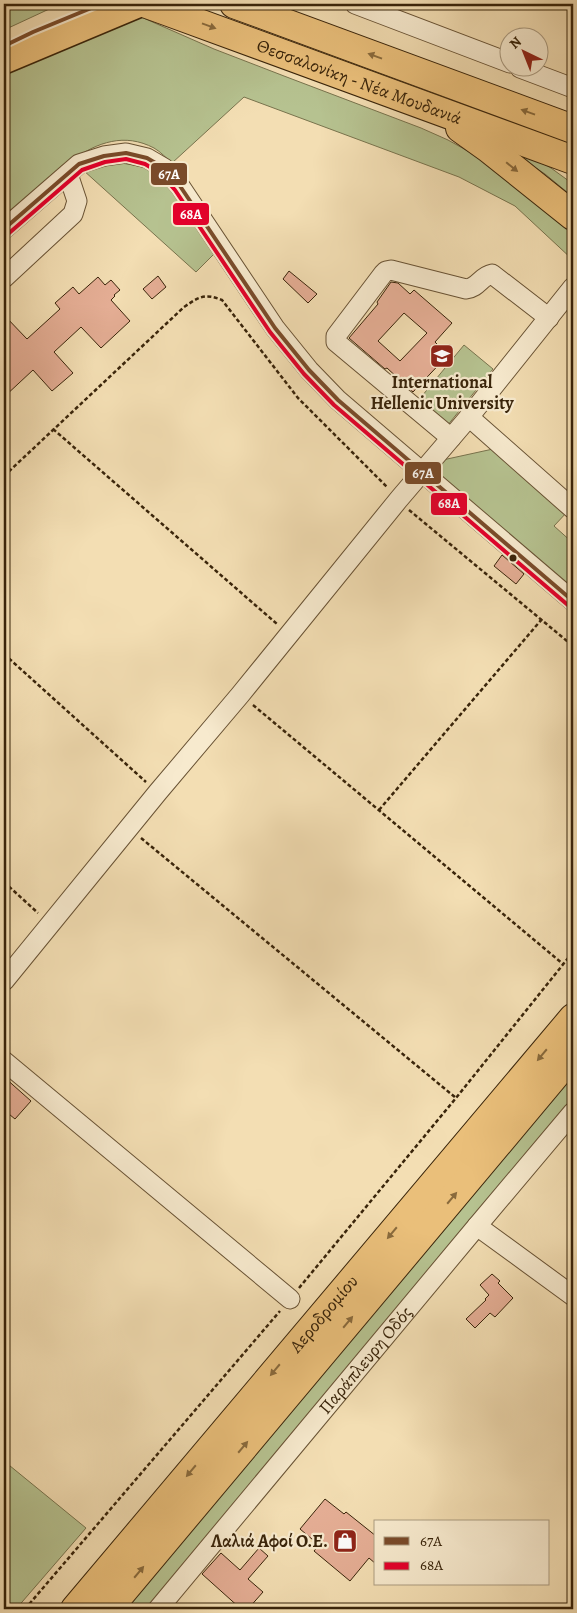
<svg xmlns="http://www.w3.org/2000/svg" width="577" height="1613" viewBox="0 0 577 1613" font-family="Alegreya,serif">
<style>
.green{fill:#b6c290;stroke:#78734d}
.building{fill:#e5ae95;stroke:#39240a;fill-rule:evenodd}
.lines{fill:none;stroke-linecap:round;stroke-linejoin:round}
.minor-casing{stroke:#685234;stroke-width:21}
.major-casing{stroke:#39240a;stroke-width:28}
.highway-casing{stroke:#39240a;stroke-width:30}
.path{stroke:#39240a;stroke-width:2.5;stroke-dasharray:4 2.5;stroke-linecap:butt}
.minor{stroke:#f7eace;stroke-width:19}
.major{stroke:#eabf7a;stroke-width:25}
.highway{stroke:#eabf7a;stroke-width:28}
.bus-1-casing{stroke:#f7eace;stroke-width:8}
.bus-2-casing{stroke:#f7eace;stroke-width:8}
.bus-1{stroke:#7a4b2a;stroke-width:4}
.bus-2{stroke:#e4002b;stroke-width:4}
.oneway{fill:#896a3c}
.bus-dot{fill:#39240a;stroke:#f7eace;stroke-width:2}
.labels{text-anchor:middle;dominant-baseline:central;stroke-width:4.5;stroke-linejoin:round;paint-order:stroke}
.street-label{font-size:18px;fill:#39240a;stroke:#f7eace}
.poi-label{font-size:18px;font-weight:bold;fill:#39240a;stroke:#f7eace}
.line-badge{stroke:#f7eace;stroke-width:2}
.badge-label{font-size:14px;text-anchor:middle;font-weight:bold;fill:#fff}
</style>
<rect width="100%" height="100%" fill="#f3deb3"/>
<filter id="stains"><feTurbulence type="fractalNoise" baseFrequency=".004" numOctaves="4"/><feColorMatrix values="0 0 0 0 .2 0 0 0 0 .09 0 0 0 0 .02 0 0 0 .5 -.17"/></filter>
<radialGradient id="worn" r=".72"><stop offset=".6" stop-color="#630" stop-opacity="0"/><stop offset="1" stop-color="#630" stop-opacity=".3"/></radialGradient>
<g class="green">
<polygon points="4,4 60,4 4,30"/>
<path d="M132 13 214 49 284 76 421 128 448 140 475 155 573 226V260L515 206 459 177 244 97 172 163C166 158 161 152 154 148 95 117 47 187 4 216V65Z"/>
<polygon points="521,152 551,168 573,184 573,197 545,174 519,157"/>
<path d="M121 163C133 165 144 166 155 172 175 182 201 234 214 254L196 272 83 170Z"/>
<polygon points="464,345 493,369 447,426 417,402"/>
<polygon points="493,449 568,511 554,526 573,543 573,594 443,483 438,461"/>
<polygon points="573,1064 573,1100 373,1337 149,1609 119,1609"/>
<polygon points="4,1461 86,1528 16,1609 4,1609"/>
</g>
<g class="building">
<polygon points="289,271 317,294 308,303 283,279"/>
<polygon points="158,276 166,287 152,299 143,289"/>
<polygon points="98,277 105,285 111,280 120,290 114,295 115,296 111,300 130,321 101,348 81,327 54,352 73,373 52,391 33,370 4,397 4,315 27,339 60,309 55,303 73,287 79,294"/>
<path d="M391 282 398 283 410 294 414 290 452 323 435 342 448 355 413 392 387 368 385 369 349 338 378 304 377 302ZM404 313 427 333 400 361 378 341Z"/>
<polygon points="502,555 524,574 516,584 494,566"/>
<polygon points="4,1077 31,1101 15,1119 4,1110"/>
<polygon points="492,1274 500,1281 498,1283 513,1298 495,1317 490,1313 475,1328 466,1319 486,1300 485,1299 489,1295 480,1285"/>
<polygon points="325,1499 344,1514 346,1512 376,1536 376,1564 369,1558 350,1581 314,1551 319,1545 300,1529"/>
<polygon points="259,1548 268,1556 248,1579 263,1592 248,1609 241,1609 202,1574 221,1553 240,1570"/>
</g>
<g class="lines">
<defs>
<g id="minor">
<polyline points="355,4 510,63"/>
<polyline points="520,68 573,88"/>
<polyline points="4,229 79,164 104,156 126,153 147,158 164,168 180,186 275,328 309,370 338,400 573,601"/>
<polyline points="4,278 73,214 77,201 68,174"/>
<polyline points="469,417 573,509"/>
<path d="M451 438 336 342V336L383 274 386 271 391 270 466 289C478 288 481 276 492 274L549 318"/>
<polyline points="4,981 158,792 240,695 399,499 469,417 573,287"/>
<polyline points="4,1061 290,1299"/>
<polyline points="477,1226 573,1296"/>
<path id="s1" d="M158 1609 477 1226 573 1112"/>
</g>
<polyline id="major" points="4,61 140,4"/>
<g id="highway">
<path id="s2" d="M147 4 573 160"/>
<polyline points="234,4 573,129"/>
<polyline points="460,128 488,148 573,216"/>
<path id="s3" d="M75 1609 573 1018"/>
<polyline points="108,1609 573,1054"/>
</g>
</defs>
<use href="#minor" class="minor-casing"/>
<use href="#major" class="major-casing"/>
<use href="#highway" class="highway-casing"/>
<g class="path">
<polyline points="53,429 277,624"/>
<path d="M4 476 184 307C199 297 204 293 222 300L298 398 388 488"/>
<polyline points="409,510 573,646"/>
<polyline points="4,654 146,782"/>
<polyline points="253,705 563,964"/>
<polyline points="379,810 542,619"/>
<polyline points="141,838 456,1098"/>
<polyline points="4,882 38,913"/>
<polyline points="299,1288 456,1098 573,952"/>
<polyline points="25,1609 280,1311"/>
</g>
<use href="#minor" class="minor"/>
<use href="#major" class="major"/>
<use href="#highway" class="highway"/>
<defs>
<g id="bus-1">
<polyline points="4,46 33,32 101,4"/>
<polyline points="4,229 79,164 104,156 126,153 147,158 164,168 180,186 275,328 309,370 338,400 573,601"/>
</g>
<polyline id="bus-2" points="8,234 82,170 105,162 126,159 145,164 160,173 175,190 270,332 304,374 334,405 569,606"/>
</defs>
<use href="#bus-1" class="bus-1-casing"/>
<use href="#bus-2" class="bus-2-casing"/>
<use href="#bus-1" class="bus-1"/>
<use href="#bus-2" class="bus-2"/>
</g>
<defs><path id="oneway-solid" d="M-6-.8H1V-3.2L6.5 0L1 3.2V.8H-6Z" transform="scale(1.25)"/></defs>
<g class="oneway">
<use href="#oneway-solid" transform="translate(209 26) rotate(20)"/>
<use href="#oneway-solid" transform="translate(375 56) rotate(-160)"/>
<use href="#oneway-solid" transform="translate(528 112) rotate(-160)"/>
<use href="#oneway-solid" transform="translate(512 167) rotate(39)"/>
<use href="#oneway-solid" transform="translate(542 1055) rotate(130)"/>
<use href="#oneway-solid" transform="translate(452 1198) rotate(-50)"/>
<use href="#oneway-solid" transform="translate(392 1233) rotate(130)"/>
<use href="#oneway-solid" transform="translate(348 1322) rotate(-50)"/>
<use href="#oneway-solid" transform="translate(275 1370) rotate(130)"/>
<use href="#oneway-solid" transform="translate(243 1447) rotate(-50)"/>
<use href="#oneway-solid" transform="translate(191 1471) rotate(130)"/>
<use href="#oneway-solid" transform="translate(139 1572) rotate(-50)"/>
</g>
<defs>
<symbol id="university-square" viewBox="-11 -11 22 22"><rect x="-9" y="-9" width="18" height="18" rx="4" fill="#8f2418" stroke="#f7eace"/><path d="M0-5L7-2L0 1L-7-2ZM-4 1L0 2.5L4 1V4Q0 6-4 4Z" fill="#fff"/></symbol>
<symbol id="shop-square" viewBox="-11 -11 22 22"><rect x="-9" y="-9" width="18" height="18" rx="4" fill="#8f2418" stroke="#f7eace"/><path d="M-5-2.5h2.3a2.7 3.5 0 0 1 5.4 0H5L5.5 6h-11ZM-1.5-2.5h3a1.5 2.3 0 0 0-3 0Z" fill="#fff"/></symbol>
</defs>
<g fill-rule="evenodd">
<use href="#university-square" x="428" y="342" width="28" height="28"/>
<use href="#shop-square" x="331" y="1527" width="28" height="28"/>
</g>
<circle class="bus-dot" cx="513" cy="558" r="4.5"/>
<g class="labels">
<g class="street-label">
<text stroke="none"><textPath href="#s2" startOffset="226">Θεσσαλονίκη - Νέα Μουδανιά</textPath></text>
<text stroke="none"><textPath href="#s3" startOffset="386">Αεροδρομίου</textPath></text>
<text stroke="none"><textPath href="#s1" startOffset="324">Παράπλευρη Οδός</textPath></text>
</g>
<g class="poi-label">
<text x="442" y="382">International<tspan x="442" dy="21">Hellenic University</tspan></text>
<text x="328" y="1541" text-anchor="end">Λαλιά Αφοί Ο.Ε.</text>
</g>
</g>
<g class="line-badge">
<rect x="150" y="162" width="38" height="24" rx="5" fill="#7a4b2a"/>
<rect x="172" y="202" width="38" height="24" rx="5" fill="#e4002b"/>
<rect x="404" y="461" width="38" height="24" rx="5" fill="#7a4b2a"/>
<rect x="430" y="492" width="38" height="24" rx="5" fill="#e4002b"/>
</g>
<g class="badge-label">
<text x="169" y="179">67Α</text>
<text x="191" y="219">68Α</text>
<text x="423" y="478">67Α</text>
<text x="449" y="508">68Α</text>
</g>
<rect width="577" height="1613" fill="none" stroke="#f3deb3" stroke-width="20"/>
<rect x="5" y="5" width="567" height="1603" fill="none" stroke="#39240a" stroke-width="2.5"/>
<rect x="10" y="10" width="557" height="1593" fill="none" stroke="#39240a"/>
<rect x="374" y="1520" width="175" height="65" fill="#f7eace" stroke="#ab9b80"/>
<rect x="384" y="1537" width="25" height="8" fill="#7a4b2a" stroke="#ab9b80"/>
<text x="420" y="1546" font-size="15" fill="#39240a">67Α</text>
<rect x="384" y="1562" width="25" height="8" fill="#e4002b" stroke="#ab9b80"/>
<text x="420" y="1570" font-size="15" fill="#39240a">68Α</text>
<g transform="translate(524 52) rotate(317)"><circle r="24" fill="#f7eace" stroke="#ab9b80"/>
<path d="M0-4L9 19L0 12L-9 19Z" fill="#8f2418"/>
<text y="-8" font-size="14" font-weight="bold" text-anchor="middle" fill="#39240a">N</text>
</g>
<rect width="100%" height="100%" filter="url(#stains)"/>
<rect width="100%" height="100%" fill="url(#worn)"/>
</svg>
